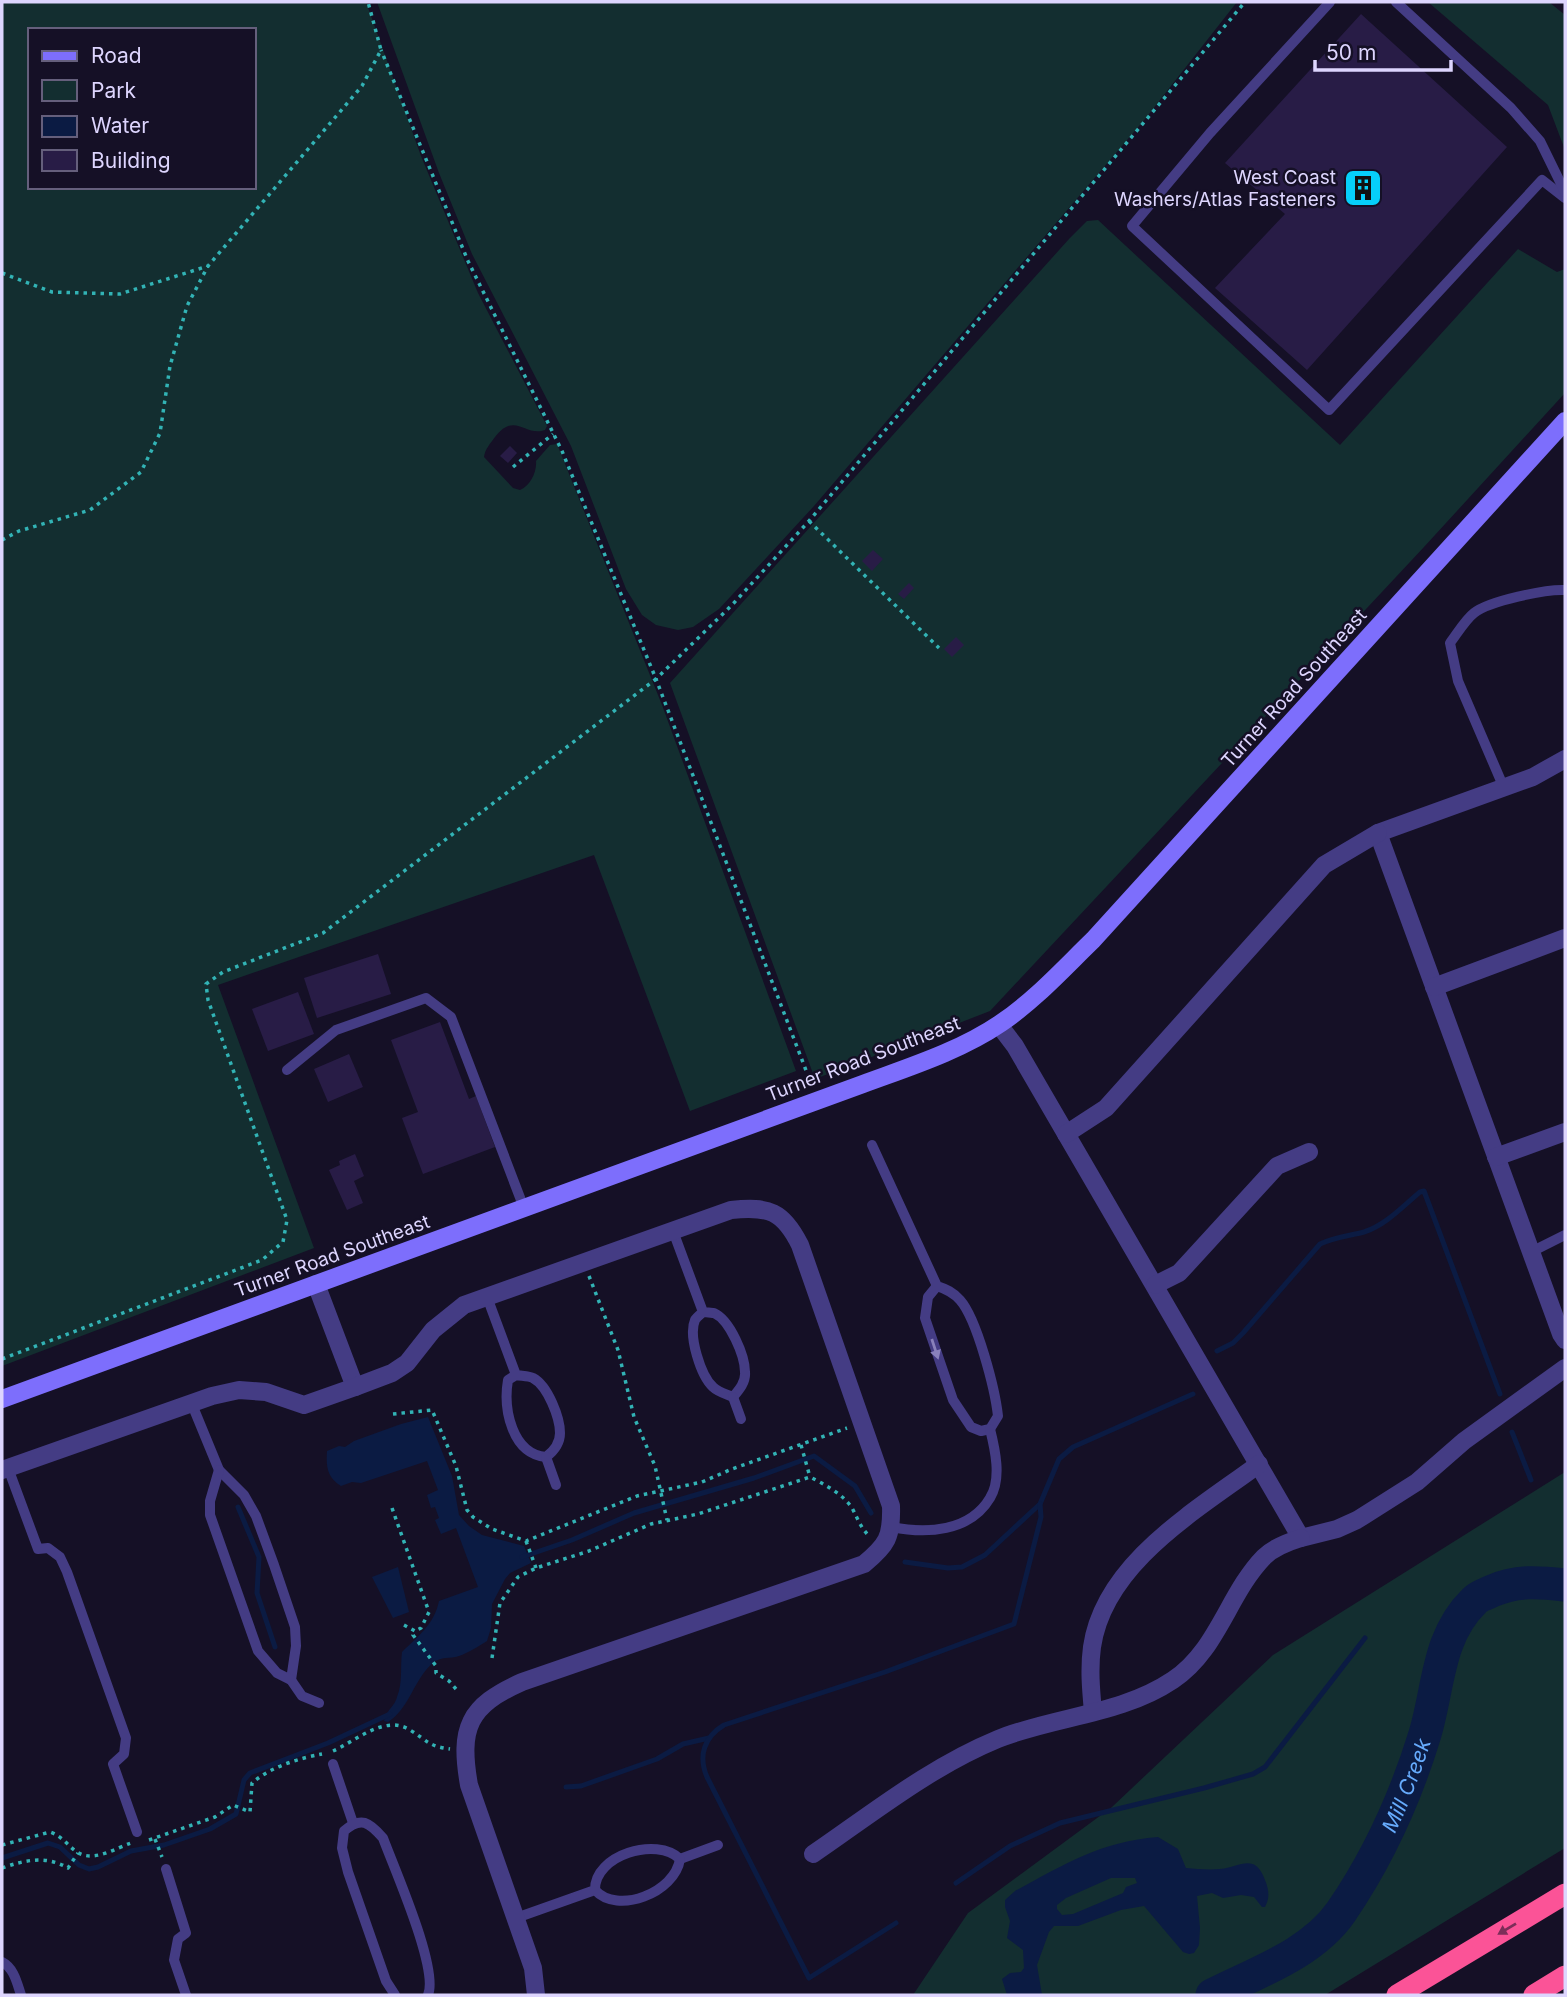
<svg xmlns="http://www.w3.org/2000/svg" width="1567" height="1997" viewBox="0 0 1567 1997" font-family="Inter,sans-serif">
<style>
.green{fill:#132e30;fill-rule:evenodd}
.water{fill:#0b1b43;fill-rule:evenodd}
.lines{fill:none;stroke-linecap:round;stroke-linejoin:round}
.stream{stroke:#0b1b43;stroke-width:5}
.river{stroke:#0b1b43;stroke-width:33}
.building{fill:#281c46}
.path{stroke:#32b3b5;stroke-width:3.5;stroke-dasharray:3.5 5;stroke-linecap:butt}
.service{stroke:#443c84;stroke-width:10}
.minor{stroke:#443c84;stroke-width:18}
.secondary{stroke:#7d6efc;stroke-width:18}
.motorway{stroke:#fb5397;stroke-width:21}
.oneway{fill:#8981bb}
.oneway2{fill:#7c2e59}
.labels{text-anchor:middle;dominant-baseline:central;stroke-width:5;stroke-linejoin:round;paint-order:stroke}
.poi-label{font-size:19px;fill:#ddd5fe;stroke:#151026;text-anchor:end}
.street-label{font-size:19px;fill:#ddd5fe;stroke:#151026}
.water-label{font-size:21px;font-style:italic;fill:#66abfc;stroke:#151026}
</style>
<rect width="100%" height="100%" fill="#151026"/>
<g class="green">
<path d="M2 2H366L421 156 478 293 547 426 545 430C525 437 515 411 495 437 490 444 485 449 484 457L513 488 520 490C530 486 537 472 536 461L550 445 557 444 662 705 796 1071 690 1111 594 855 218 985 314 1248 2 1366ZM30 30H254V187H30Z"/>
<polygon points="377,2 1237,2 1145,119 814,506 719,609 693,627 678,630 656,625 642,615 626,589 571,446 472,254 439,173"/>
<polygon points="1428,2 1549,2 1565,15 1565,150 1548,105"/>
<polygon points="1098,220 1340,445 1518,249 1557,272 1565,269 1565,393 1424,547 990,1011 815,1079 670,683 1069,239 1087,221"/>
<polygon points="1565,1472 1565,1848 1325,1995 913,1995 968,1913 1112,1807 1273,1655"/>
</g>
<g class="water">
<path d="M428 1417 452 1476 459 1515 469 1526 482 1535 524 1546 531 1563 510 1573 505 1579 492 1604 491 1628 487 1641C479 1646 468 1653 459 1656 450 1659 441 1656 433 1663 413 1680 410 1708 388 1722L384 1721C388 1707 394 1708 397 1697 403 1682 400 1668 402 1652 418 1636 434 1625 439 1601L478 1587 456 1528 441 1534 435 1520 439 1518 435 1507 431 1508 427 1495 438 1490 427 1461 361 1483 352 1482 341 1486C327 1477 326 1467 327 1451L339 1446 345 1447 354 1441 401 1424Z"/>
<polygon points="398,1567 409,1612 393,1618 372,1577"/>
<path d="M1158 1837 1178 1849 1186 1868C1197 1869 1209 1870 1220 1869 1240 1867 1255 1852 1265 1880 1269 1890 1270 1898 1265 1907H1262L1254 1897 1241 1895 1223 1898 1212 1893 1197 1896 1200 1928 1199 1945 1194 1953 1189 1954 1183 1952 1144 1906 1121 1910 1078 1926H1054L1049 1932 1037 1965 1042 1995H1007L1002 1979 1010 1973 1021 1972 1024 1968 1023 1950 1007 1938 1010 1921 1005 1907V1900L1015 1891C1063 1865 1102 1841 1158 1837ZM1135 1878 1137 1883 1126 1887 1123 1893 1073 1914 1062 1915 1057 1909V1905L1066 1898 1111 1878Z"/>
</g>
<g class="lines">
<g class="stream">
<path d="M1217 1351 1233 1343 1243 1333 1320 1244C1335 1237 1349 1236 1364 1232 1386 1225 1403 1206 1420 1192L1424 1191 1500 1394"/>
<polyline points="1512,1432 1531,1480"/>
<polyline points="238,1507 259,1557 257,1593 275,1647"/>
<polyline points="522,1557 572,1540 634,1513 754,1478 814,1456 855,1486 871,1513"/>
<polyline points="905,1562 948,1568 962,1567 985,1555 1040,1504 1059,1459 1073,1447 1193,1394"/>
<polyline points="566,1787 581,1786 657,1759 683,1744 709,1738"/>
<polyline points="2,1858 48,1843 60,1847 79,1865 89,1869 98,1867 131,1851 164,1845 210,1829 236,1814 244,1780 250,1773 328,1743 390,1714"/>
<polyline points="956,1883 1010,1846 1060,1823 1204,1788 1253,1774 1265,1767 1365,1638"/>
<path d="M896 1923 809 1978 707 1777C698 1756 704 1737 724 1725L885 1672 1014 1624 1041 1517 1040 1504"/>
</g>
<path class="river" id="s1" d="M1212 1995C1255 1973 1312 1954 1341 1912 1378 1858 1406 1796 1425 1734 1439 1687 1437 1637 1474 1601 1478 1596 1486 1594 1492 1591 1517 1580 1539 1582 1565 1585"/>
</g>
<g class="building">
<polygon points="1361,14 1507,147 1307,370 1215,288 1285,214 1225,163"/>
<polygon points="510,446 517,453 508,463 500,456"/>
<polygon points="873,550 883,559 872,571 862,561"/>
<polygon points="909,583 914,588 904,599 898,594"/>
<polygon points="956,637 964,645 952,657 944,649"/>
<polygon points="378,954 391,994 317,1018 304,978"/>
<polygon points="298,992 314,1034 268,1051 252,1009"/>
<polygon points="440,1022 469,1099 476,1096 495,1147 423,1174 402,1118 418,1112 391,1040"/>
<polygon points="349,1054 363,1087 328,1102 314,1069"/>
<polygon points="355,1154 364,1176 354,1181 363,1203 347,1210 329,1170 340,1165 339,1161"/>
</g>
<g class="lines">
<g class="path">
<polyline points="2,273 52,292 120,294 208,266 362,86 381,50 368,2"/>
<polyline points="513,467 553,434"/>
<polyline points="809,521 939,648"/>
<polyline points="2,540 19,531 90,510 141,472 160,433 170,366 187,306 208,266"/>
<polyline points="812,1086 656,679 732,605 809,521 1245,2"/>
<polyline points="589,1276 618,1350 634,1417 655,1466 667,1520"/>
<polyline points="2,1359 262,1260 283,1242 287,1220 208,1000 206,984 223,972 323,933 656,679 562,451 468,261 381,50"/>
<polyline points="393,1414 432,1410 456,1466 467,1510 473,1517 492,1529 526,1541 637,1496 702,1482 732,1469 847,1428"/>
<polyline points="801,1445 810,1477"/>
<polyline points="392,1508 429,1612 421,1628 415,1631"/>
<polyline points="526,1541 536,1568"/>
<polyline points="404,1625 415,1631 413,1635 436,1666 436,1673 449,1681 456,1689"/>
<path d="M492 1658 500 1603 518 1577 536 1568 589 1551 651 1524 698 1514 810 1477C824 1484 843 1494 852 1508 858 1519 860 1527 870 1537"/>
<path d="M333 1751C356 1741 385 1714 410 1730 428 1741 428 1746 450 1749"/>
<polyline points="155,1839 162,1857"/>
<path d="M149 1840 215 1817 233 1805 250 1812 252 1783C270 1767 300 1758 322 1754"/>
<path d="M2 1845 50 1832C62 1836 67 1845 77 1852 93 1863 116 1848 131 1843"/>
<path d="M2 1868C25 1860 46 1855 68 1868L78 1853"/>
</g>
<g class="service">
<polyline points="1330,2 1210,133 1132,226 1329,410 1542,180 1565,198"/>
<polyline points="1396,2 1511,108 1540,141 1565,192"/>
<path d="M1504 788 1458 681 1450 643C1457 634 1465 620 1474 613 1489 601 1546 589 1565 590"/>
<polyline points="287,1070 336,1030 426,998 451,1017 524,1208"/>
<path d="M872 1145 937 1286C946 1289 953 1292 960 1300 977 1319 995 1389 998 1416L990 1429 981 1431 971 1427 953 1400 925 1318 928 1297 937 1286"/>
<path d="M673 1231 703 1312C704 1312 713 1313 714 1313 730 1320 745 1356 745 1372 746 1382 739 1390 733 1397 726 1394 718 1392 713 1387 701 1376 688 1336 695 1320 696 1318 702 1313 703 1312"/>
<polyline points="1531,1252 1565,1235"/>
<path d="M487 1297 516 1375C521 1376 529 1376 533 1378 548 1386 560 1418 560 1433 560 1444 554 1451 546 1457 512 1454 503 1409 508 1380L516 1375"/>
<polyline points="733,1397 741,1419"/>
<polyline points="191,1402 219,1470 244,1495 256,1516 274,1565 295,1627 296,1646 291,1680"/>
<polyline points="546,1457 556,1485"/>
<polyline points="8,1468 38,1549 48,1548 60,1557 67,1572 126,1738 124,1754 113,1764 137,1832"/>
<polyline points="219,1470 210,1501 210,1515 258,1651 277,1673 291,1680 302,1696 319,1703"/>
<path d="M892 1527C926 1534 970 1532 990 1498 1002 1479 995 1449 990 1429"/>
<polyline points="333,1764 353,1823"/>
<polyline points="680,1859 718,1845"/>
<polyline points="166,1869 186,1933 178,1939 174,1960 186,1995"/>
<path d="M516 1918 595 1890C594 1855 657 1836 680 1859 675 1893 617 1915 595 1890"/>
<path d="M2 1962C14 1968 17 1983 21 1995"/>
<path d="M395 1995 386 1981 348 1872 342 1848 344 1831C361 1816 369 1822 383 1838 394 1868 439 1969 428 1995"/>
</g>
<g class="minor">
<polyline points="1565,759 1533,777 1378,833 1561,1334 1565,1340"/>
<polyline points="1434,987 1565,938"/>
<polyline points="999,1025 1015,1046 1301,1538 1337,1529 1357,1520 1417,1482 1464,1441 1565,1368"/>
<polyline points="1066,1134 1106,1108 1324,865 1378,833"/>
<polyline points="1496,1157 1565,1132"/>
<polyline points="316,1284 355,1387"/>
<polyline points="1155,1285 1179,1273 1277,1166 1309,1152"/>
<path d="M2 1470 212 1396 239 1390 266 1392 304 1405 355 1387 392 1373 407 1363 433 1330 464 1305 731 1210C769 1206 783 1211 800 1245L891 1506C892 1537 887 1545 864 1564L522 1682C468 1706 459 1728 469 1785L533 1968 536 1995"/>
<path d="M1093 1712C1091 1690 1089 1669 1092 1647 1104 1563 1197 1510 1259 1464"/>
<path d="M813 1854C873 1813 930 1767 998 1739 1055 1716 1121 1715 1173 1680 1218 1650 1228 1594 1264 1557 1274 1547 1288 1542 1301 1538"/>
</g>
<path class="secondary" d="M2 1399 863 1084C909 1067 960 1051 1001 1023 1035 1000 1063 969 1093 940L1565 421"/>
<g class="motorway">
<polyline points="1397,1995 1565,1894"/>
<polyline points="1534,1995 1565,1976"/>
</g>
</g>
<defs><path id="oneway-solid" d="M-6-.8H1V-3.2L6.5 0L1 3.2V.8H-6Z" transform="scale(1.75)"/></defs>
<use class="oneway" href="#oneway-solid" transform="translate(935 1349) rotate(72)"/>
<use class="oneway2" href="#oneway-solid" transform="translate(1507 1929) rotate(149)"/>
<defs>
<symbol id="building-square" viewBox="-11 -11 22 22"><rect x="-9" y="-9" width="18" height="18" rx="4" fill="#06cffa" stroke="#151026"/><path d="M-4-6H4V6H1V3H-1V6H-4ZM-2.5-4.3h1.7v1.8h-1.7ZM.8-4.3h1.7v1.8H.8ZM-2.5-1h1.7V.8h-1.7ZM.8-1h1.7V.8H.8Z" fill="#111"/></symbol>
</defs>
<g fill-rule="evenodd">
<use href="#building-square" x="1341" y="166" width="44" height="44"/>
</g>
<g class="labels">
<g class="poi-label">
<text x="1336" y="177">West Coast<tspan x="1336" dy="22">Washers/Atlas Fasteners</tspan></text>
</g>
<g class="street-label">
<text transform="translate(1294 688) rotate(-48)">Turner Road Southeast</text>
<text transform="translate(863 1059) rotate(-21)">Turner Road Southeast</text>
<text transform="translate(332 1256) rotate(-20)">Turner Road Southeast</text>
</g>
<g class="water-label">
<text stroke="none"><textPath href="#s1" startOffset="298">Mill Creek</textPath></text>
</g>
</g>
<rect width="1567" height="1997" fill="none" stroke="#ddd5fe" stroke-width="7"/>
<rect x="28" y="28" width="228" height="161" fill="#151026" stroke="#655f7c" stroke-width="2"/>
<rect x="42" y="51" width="35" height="10" fill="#7d6efc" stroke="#655f7c" stroke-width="2"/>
<text x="91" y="63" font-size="21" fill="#ddd5fe">Road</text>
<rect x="42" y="80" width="35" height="21" fill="#132e30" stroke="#655f7c" stroke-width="2"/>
<text x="91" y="98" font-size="21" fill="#ddd5fe">Park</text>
<rect x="42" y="116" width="35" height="21" fill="#0b1b43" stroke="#655f7c" stroke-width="2"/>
<text x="91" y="133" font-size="21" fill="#ddd5fe">Water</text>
<rect x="42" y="150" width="35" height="21" fill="#281c46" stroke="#655f7c" stroke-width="2"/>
<text x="91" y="168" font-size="21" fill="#ddd5fe">Building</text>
<path d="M1315 60v10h136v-10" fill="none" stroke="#ddd5fe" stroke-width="3.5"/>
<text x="1326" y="60" font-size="21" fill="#ddd5fe" stroke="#151026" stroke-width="5" paint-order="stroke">50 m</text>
</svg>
